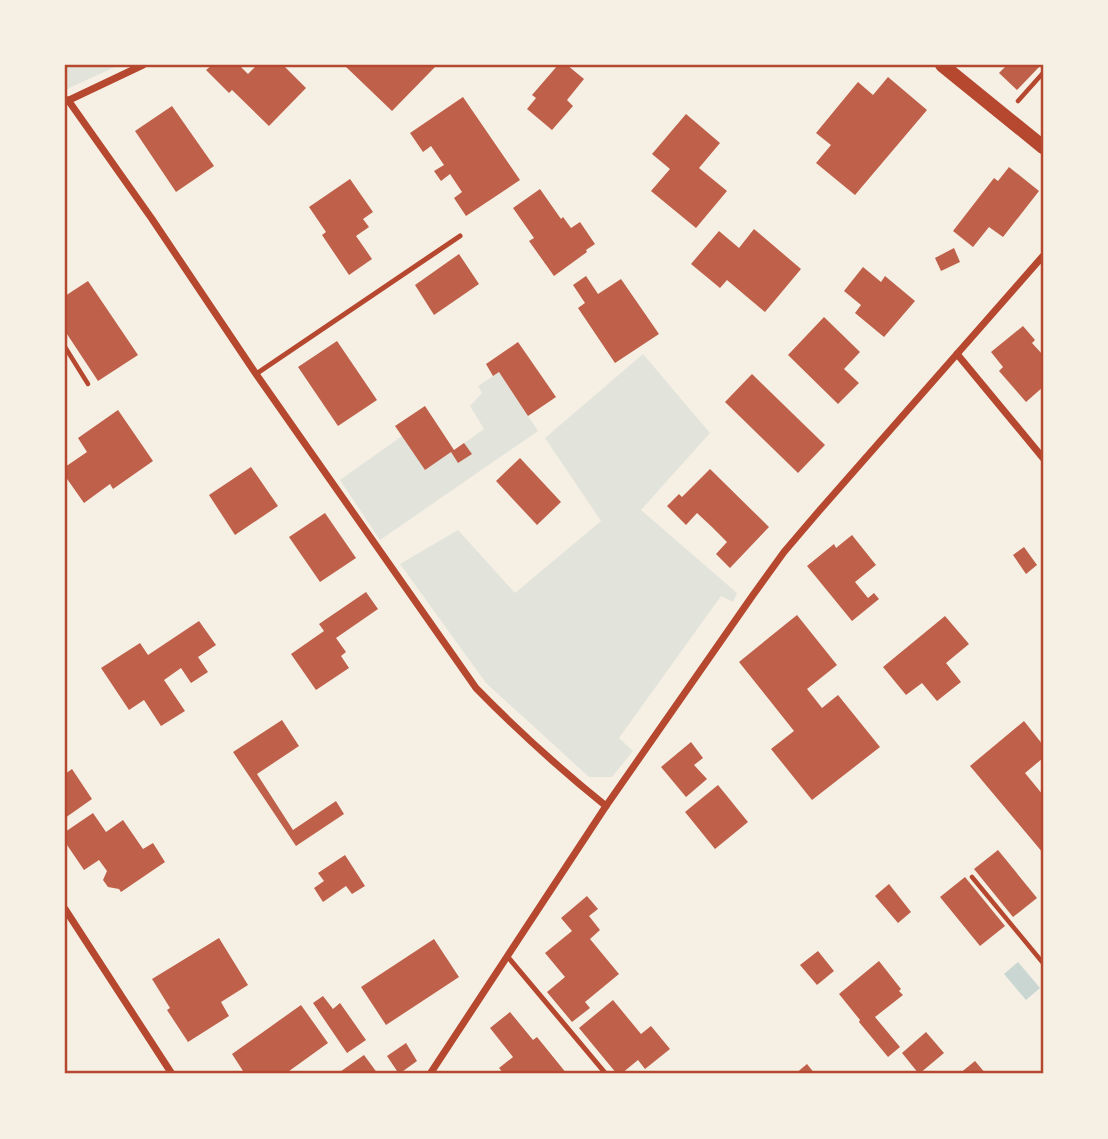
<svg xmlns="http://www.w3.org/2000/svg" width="1108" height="1139" viewBox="0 0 1108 1139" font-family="'IBM Plex Sans',sans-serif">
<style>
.green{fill:#e2e4dc}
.water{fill:#c9d6d2}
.building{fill:#bf614a}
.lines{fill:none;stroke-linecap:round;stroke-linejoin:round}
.path{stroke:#b5482f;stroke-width:4.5}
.service{stroke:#b5482f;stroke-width:5}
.minor{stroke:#b5482f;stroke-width:7}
.secondary{stroke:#b5482f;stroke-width:14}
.neatline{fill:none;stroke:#b5482f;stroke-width:2.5}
</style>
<rect width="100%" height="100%" fill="#f6efe4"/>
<g class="green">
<polygon points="65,65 119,65 65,90"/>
<polygon points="643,354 710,433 641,510 737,593 733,602 721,596 619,738 633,751 612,777 589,777 486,683 400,564 458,530 515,593 601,521 545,438"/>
<polygon points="499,372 538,431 380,540 340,480 402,436 451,452 471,454 464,443 484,429 470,406 482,393 478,386"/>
</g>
<polygon class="water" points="1018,962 1040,988 1026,1000 1004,974"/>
<g class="building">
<polygon points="212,65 239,65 248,74 257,65 283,65 306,88 269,126 232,90 229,93 206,70"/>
<polygon points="344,65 433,65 435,67 392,111"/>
<polygon points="558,65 567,65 584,79 567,100 573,106 552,130 527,109 536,98 532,95"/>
<polygon points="1007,65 1041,65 1017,90 999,73"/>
<polygon points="888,77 927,110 855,195 816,163 831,145 816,133 858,82 873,95"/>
<polygon points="463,97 520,180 466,216 454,198 462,192 450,174 441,181 434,171 444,165 431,146 423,152 410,133"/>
<polygon points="172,106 214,166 176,192 135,131"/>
<polygon points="686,114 720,143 699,168 727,191 696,228 651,191 670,169 652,154"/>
<polygon points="1009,167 1039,191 1003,237 989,227 973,247 953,231 994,178 998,181"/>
<polygon points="350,179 373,212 363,219 369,227 356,236 372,259 349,275 322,235 326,232 309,207"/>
<polygon points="540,189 561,219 563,217 571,228 580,222 595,244 586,250 587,252 554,276 529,241 534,238 513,208"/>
<polygon points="754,229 801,269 765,312 727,280 720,288 691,264 719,231 739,248"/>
<polygon points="954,248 960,262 941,271 935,258"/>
<polygon points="459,254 479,284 434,315 415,285"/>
<polygon points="863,267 881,282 885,276 915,301 884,337 855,313 861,305 844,291"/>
<polygon points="586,276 598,294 621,279 659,334 615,363 578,308 585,303 573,285"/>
<polygon points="88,281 138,355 98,381 65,331 65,296"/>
<polygon points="824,317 860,352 844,369 859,383 838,404 788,355"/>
<polygon points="1023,326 1035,340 1032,343 1043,355 1043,387 1026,402 999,371 1003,367 991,352"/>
<polygon points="337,341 377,400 338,426 298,367"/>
<polygon points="518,342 556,397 528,416 499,372 493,376 486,364"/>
<polygon points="752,374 825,445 798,473 725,402"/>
<polygon points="425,406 454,450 464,443 472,454 458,463 451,452 425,470 395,426"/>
<polygon points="118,410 153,461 113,489 110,484 84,503 65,476 65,467 87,452 78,438"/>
<polygon points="520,458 561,502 537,525 496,481"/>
<polygon points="251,467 278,506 235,535 209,495"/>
<polygon points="710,469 769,527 730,568 716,554 727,542 712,527 697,513 686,525 667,506 679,494 682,497"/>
<polygon points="325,513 356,558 320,582 289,537"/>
<polygon points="852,535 876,565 855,582 868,598 874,593 879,599 852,621 807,566 834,544 836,548"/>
<polygon points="1024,547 1037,565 1026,574 1013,555"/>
<polygon points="366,592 378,609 336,638 346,652 341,656 349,668 316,690 291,654 324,631 319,624"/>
<polygon points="797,615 837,665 807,689 822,708 838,695 880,747 812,800 771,749 794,731 739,662"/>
<polygon points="945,616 969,644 946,663 961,682 937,701 922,683 906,695 883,667"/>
<polygon points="199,621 216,645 198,657 208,672 191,683 181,668 164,680 185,711 161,726 144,700 129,710 101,668 140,643 148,655"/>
<polygon points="282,720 299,746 257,774 293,830 336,801 344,814 296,846 233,752"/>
<polygon points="1024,721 1043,745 1043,758 1025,773 1043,795 1043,853 970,766"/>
<polygon points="691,742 703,758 694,765 707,779 686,797 661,767"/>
<polygon points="72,769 92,799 65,818 65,774"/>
<polygon points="718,785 748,822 715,849 685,812"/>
<polygon points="93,813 106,832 123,820 143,849 153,843 165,862 121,892 119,889 108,887 103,880 107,871 99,860 84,870 65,842 65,832"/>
<polygon points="998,850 1037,898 1013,917 974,869"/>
<polygon points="345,855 365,886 352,894 346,886 323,902 314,888 324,881 318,873"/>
<polygon points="965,877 1005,926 980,946 940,897"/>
<polygon points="889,884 911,912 898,923 875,896"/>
<polygon points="587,896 598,909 589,916 600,930 590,939 619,974 585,1002 590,1008 572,1022 547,992 565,977 545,953 572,931 561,918"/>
<polygon points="219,938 248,985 221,1002 229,1016 188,1042 167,1010 170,1008 152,979"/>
<polygon points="434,939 459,977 386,1025 361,987"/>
<polygon points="818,951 834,971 817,985 800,965"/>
<polygon points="879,961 901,989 899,991 903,995 875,1017 900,1047 888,1057 859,1022 860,1020 839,994"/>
<polygon points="323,996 333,1009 340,1003 366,1040 347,1053 313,1003"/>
<polygon points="613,1000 641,1034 651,1026 670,1049 645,1069 638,1060 621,1074 617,1074 579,1028"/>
<polygon points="301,1005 328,1043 285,1074 245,1074 232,1054"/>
<polygon points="510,1012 533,1040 537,1037 567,1074 504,1074 499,1068 513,1057 490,1028"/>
<polygon points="926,1032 944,1053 919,1074 902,1053"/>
<polygon points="406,1043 417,1061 399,1074 387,1056"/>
<polygon points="364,1055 378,1074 337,1074"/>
<polygon points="975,1061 986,1074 959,1074"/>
<polygon points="807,1064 815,1074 795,1074"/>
</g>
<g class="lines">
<g class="path">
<polyline points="1018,101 1043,73"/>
<polyline points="65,347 88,384"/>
<polyline points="972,877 1043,963"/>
</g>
<g class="service">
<polyline points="256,374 460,236"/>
<polyline points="508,957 606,1074"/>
</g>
<g class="minor">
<path d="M68 100 152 219 256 374 476 688C517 730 560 769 606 806"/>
<polyline points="65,102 143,65"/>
<polyline points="957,354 1043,458"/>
<polyline points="65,909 172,1074"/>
<polyline points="430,1074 606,806 753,595 784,552 819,511 1043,256"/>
</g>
<polyline class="secondary" points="942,65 1043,147"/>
</g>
<rect width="1108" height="1139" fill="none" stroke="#f6efe4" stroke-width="133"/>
<rect x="66" y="66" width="976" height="1006" class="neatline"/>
</svg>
